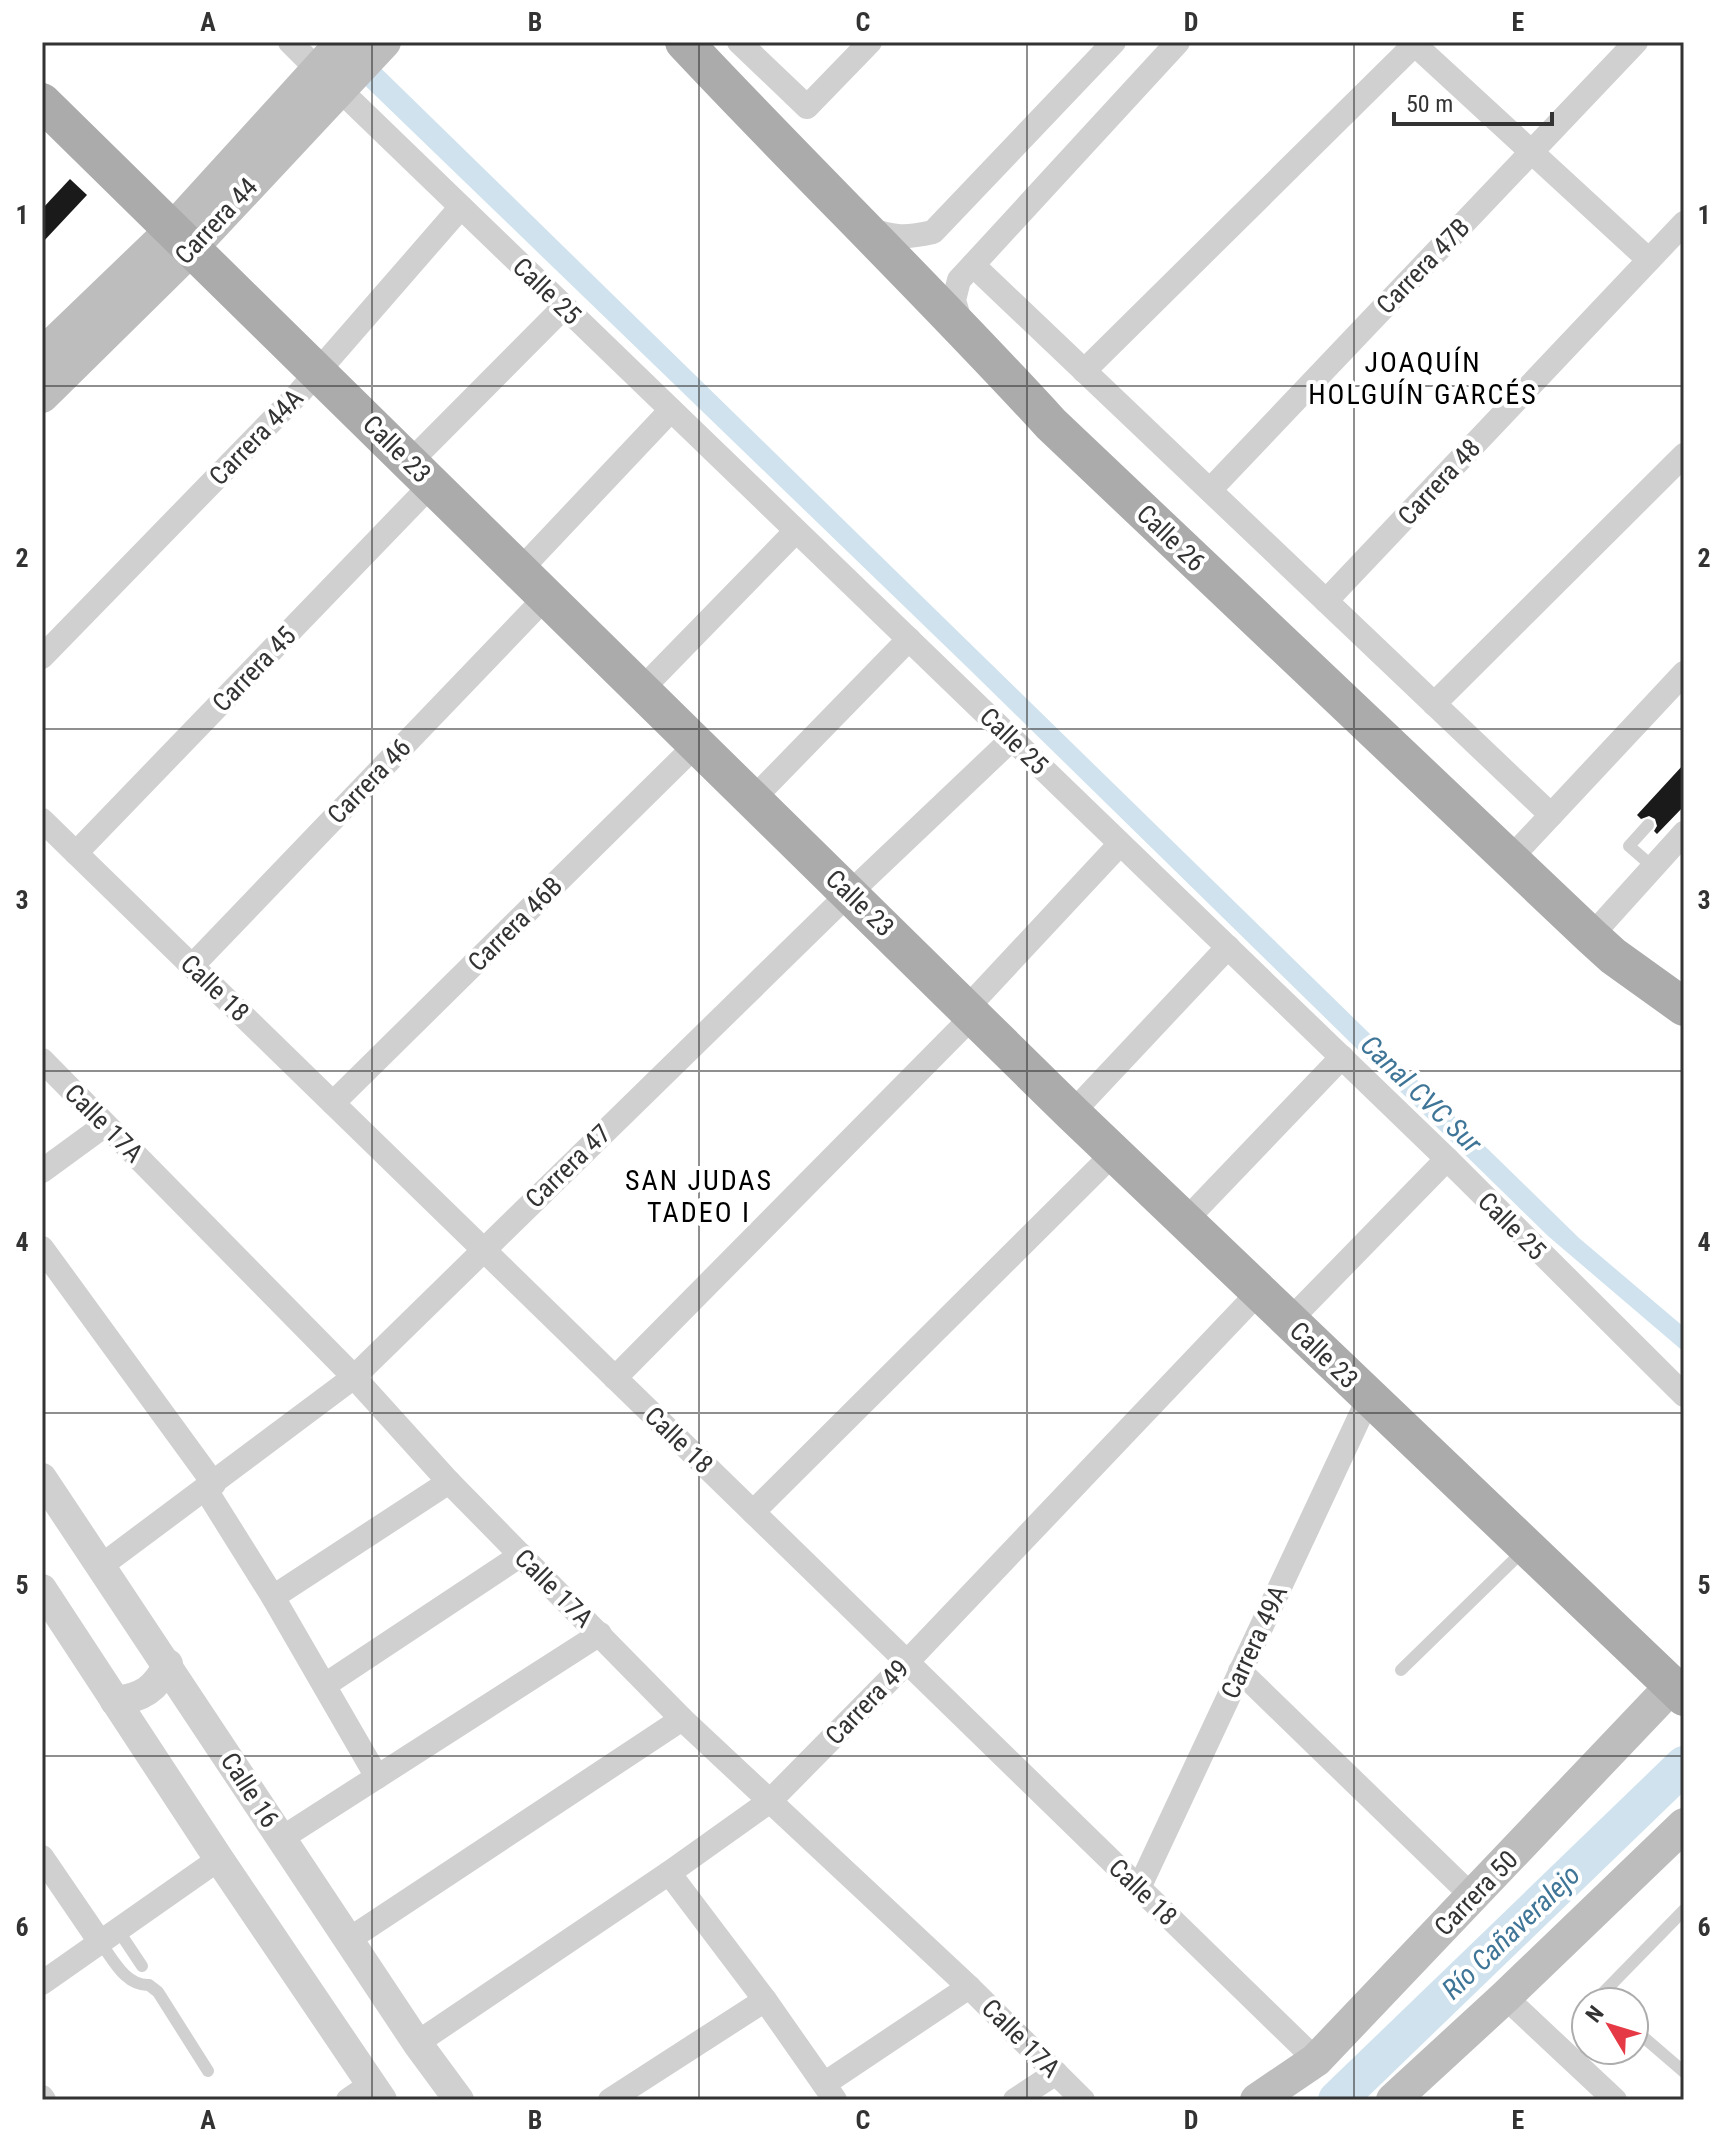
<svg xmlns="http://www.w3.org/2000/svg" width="1726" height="2142" viewBox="0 0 1726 2142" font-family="'Roboto Condensed',sans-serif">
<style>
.water{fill:#cfe2ee}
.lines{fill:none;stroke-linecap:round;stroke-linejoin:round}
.river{stroke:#cfe2ee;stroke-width:38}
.building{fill:#1a1a1a}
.service{stroke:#d0d0d0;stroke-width:12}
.minor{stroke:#d0d0d0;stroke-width:24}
.tertiary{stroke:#d0d0d0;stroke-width:30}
.secondary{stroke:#bdbdbd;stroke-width:34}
.primary{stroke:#ababab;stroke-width:38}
.grid{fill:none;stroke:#333;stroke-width:2;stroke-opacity:0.55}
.labels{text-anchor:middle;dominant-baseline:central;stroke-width:8;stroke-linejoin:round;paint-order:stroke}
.street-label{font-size:26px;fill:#333;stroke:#fff}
.neighbourhood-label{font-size:28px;letter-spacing:2px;fill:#000;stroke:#fff}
.water-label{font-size:28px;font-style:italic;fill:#3f7597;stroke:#fff}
.neatline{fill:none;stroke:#333;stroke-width:3}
.grid-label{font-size:26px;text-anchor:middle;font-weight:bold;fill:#333}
</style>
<rect width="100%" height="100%" fill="#fff"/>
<polygon class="water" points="320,42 354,42 1579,1238 1684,1327 1684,1352 1548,1236 968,668"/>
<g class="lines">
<polyline class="river" points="1337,2100 1684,1765"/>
</g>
<g class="building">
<polygon points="70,179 87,195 42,243 42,209"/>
<polygon points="1684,764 1684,806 1657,834 1654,831 1657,826 1655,819 1649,816 1641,819 1637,815"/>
</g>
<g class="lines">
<g class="service">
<polyline points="1648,825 1629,846 1653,867"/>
<polyline points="1401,1670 1524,1550"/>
<polyline points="118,1930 142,1966"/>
<path d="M100 1942C113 1959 125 1986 149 1985L158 1992 208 2071"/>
<polyline points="1602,2002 1598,1998 1684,1910"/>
<polyline points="1634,2029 1684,2072"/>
</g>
<g class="minor">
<polyline points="290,42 318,70"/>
<polyline points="739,42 807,107 870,42"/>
<polyline points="1412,42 1649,260"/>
<polyline points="340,90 1447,1159 1684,1395"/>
<path d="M868 229C895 238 906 238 933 232L1114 42"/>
<polyline points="973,265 1551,815"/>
<polyline points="961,324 954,300 959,280 1178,42"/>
<polyline points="1084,371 1417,42"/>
<polyline points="410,462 564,307"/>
<polyline points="1210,490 1636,42"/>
<polyline points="520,570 671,410"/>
<polyline points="1326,601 1684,223"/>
<polyline points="42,657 300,392 461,207"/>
<polyline points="642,689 796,531"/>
<polyline points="1434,704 1684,455"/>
<polyline points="753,799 909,639"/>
<polyline points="42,820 1316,2060"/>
<polyline points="76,853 432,484"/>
<polyline points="1509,860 1684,673"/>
<polyline points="1591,936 1684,833"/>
<polyline points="192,966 547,596"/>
<polyline points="967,1008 1120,844"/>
<polyline points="42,1060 354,1377 449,1482 682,1719 969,1987 1083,2100"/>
<polyline points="333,1103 697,744"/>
<polyline points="1072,1113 1228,947"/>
<polyline points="42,1171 105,1125"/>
<polyline points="1185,1221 1342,1057"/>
<polyline points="42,1248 214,1484"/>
<polyline points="1289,1321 1447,1159"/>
<polyline points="615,1378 974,1015"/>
<polyline points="206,1490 273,1597 377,1777"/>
<polyline points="753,1512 1114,1153"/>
<polyline points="101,1566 354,1377 836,906 1012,739"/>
<polyline points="273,1597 449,1482"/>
<polyline points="1240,1671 1473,1897"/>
<polyline points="325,1685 521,1555"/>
<polyline points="282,1838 600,1634"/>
<polyline points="42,1857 100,1942"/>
<polyline points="669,1873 765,2000 835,2100"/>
<polyline points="1139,1888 1369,1397"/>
<polyline points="348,1940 682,1719"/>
<polyline points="42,1983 219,1859"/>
<polyline points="1505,1997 1615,2100"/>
<polyline points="417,2043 669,1873 770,1801 907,1662 1259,1292"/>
<polyline points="824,2084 969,1987"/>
<polyline points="42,2097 44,2100"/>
<polyline points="348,2100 371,2084"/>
<polyline points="610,2100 765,2000"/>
<polyline points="1015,2100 1056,2073"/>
</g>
<g class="tertiary">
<polyline points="42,1478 417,2043 459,2100"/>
<polyline points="42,1589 219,1859 382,2100"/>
<path d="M115 1701C142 1698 156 1689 168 1664"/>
</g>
<g class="secondary">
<polyline points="42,355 173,229 343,42"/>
<polyline points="42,396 177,263 384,42"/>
<polyline points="1257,2100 1316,2060 1672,1686"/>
<polyline points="1393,2100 1505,1997 1684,1825"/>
</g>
<g class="primary">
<path d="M684 42C805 171 932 294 1051 424L1591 936 1613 956 1684 1007"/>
<polyline points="42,102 1072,1113 1684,1697"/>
</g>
</g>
<path class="grid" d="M372 42V2100M699 42V2100M1027 42V2100M1354 42V2100M42 386H1684M42 729H1684M42 1071H1684M42 1413H1684M42 1756H1684"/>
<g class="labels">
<g class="street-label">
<text transform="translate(216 221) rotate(-47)">Carrera 44</text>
<text transform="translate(1423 266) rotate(-46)">Carrera 47B</text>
<text transform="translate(547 291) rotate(44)">Calle 25</text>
<text transform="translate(256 437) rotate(-46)">Carrera 44A</text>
<text transform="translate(397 449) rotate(45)">Calle 23</text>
<text transform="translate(1439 482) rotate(-47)">Carrera 48</text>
<text transform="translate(1171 538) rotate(44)">Calle 26</text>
<text transform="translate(254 669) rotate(-46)">Carrera 45</text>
<text transform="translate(1014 741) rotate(44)">Calle 25</text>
<text transform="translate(369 781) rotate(-46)">Carrera 46</text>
<text transform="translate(860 903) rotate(44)">Calle 23</text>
<text transform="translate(515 924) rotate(-45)">Carrera 46B</text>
<text transform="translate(215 988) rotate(44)">Calle 18</text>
<text transform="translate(104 1123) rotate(45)">Calle 17A</text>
<text transform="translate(568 1166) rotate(-44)">Carrera 47</text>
<text transform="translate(1512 1226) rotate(45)">Calle 25</text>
<text transform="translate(1324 1355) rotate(44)">Calle 23</text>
<text transform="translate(679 1440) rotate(44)">Calle 18</text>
<text transform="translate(554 1588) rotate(45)">Calle 17A</text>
<text transform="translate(1254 1642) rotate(-65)">Carrera 49A</text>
<text transform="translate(867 1702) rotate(-46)">Carrera 49</text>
<text transform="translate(250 1790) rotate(57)">Calle 16</text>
<text transform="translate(1143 1892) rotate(44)">Calle 18</text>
<text transform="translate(1476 1893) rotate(-46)">Carrera 50</text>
<text transform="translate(1021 2038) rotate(45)">Calle 17A</text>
</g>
<g class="neighbourhood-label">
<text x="1423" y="362">JOAQUÍN<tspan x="1423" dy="32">HOLGUÍN GARCÉS</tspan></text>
<text x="699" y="1180">SAN JUDAS<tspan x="699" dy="32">TADEO I</tspan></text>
</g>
<g class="water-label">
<text transform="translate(1421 1094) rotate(44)">Canal CVC Sur</text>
<text transform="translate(1511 1932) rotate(-44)">Río Cañaveralejo</text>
</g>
</g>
<rect width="1726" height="2142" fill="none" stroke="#ffffff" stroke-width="88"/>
<g transform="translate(1610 2026) rotate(308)"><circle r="38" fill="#ffffff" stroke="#adadad" stroke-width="2"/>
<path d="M0-6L14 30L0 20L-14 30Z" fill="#e63946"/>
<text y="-12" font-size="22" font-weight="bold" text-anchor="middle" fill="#333333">N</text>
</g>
<path d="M1394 112v12h158v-12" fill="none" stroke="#333333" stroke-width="4"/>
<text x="1406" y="112" font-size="24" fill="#333333" stroke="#ffffff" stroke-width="6" paint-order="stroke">50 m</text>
<rect x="44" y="44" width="1638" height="2054" class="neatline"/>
<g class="grid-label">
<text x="208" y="31">A</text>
<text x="535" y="31">B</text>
<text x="863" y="31">C</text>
<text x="1191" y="31">D</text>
<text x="1518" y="31">E</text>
<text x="22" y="224">1</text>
<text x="1704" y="224">1</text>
<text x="22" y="567">2</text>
<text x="1704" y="567">2</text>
<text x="22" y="909">3</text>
<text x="1704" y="909">3</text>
<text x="22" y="1251">4</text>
<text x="1704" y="1251">4</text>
<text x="22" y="1594">5</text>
<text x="1704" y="1594">5</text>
<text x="22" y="1936">6</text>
<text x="1704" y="1936">6</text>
<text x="208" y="2129">A</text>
<text x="535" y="2129">B</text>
<text x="863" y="2129">C</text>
<text x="1191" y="2129">D</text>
<text x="1518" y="2129">E</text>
</g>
</svg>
